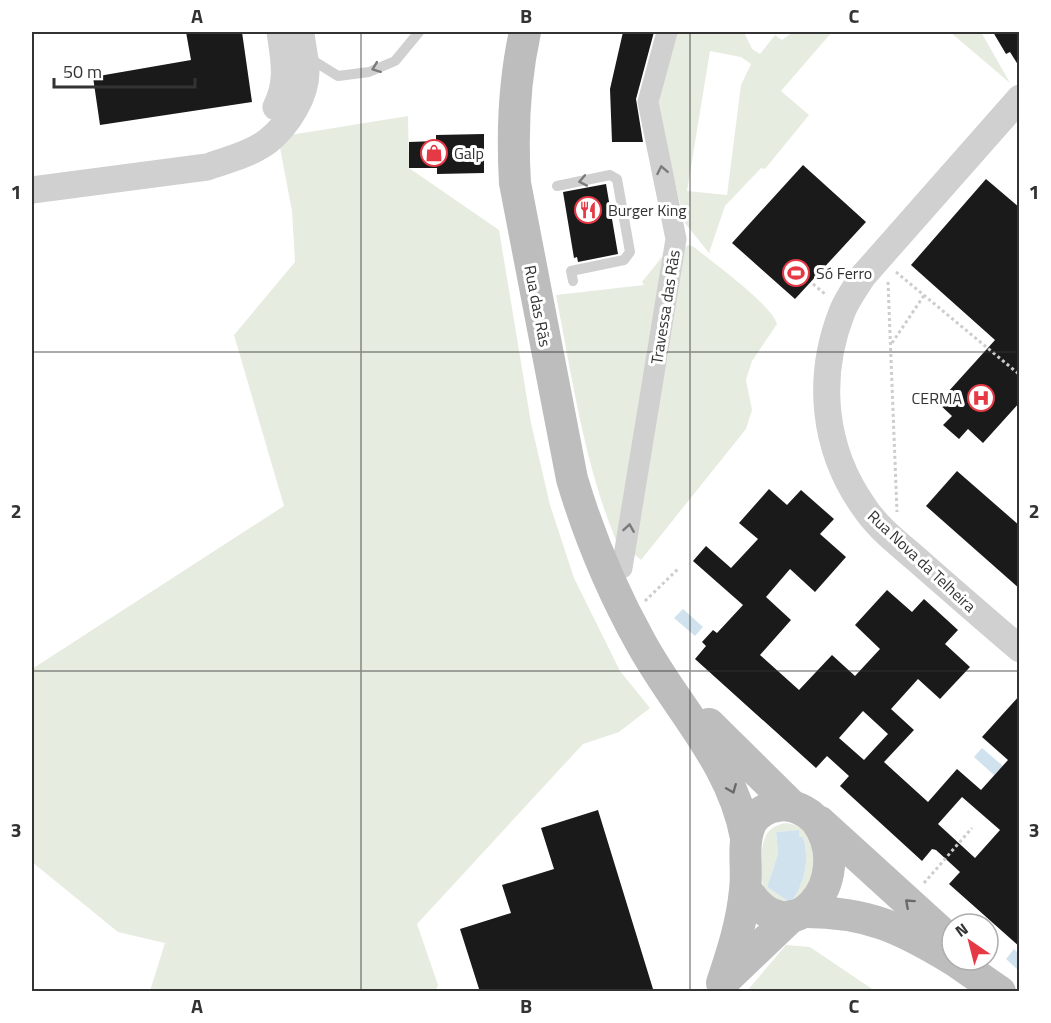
<svg xmlns="http://www.w3.org/2000/svg" width="1051" height="1023" viewBox="0 0 1051 1023" font-family="'Titillium Web',sans-serif">
<style>
.green{fill:#e6ecdf;fill-rule:evenodd}
.water{fill:#cfe2ee}
.building{fill:#1a1a1a;fill-rule:evenodd}
.lines{fill:none;stroke-linecap:round;stroke-linejoin:round}
.path{stroke:#cdcdcd;stroke-width:3;stroke-dasharray:3 3;stroke-linecap:butt}
.service{stroke:#d0d0d0;stroke-width:10}
.minor{stroke:#d0d0d0;stroke-width:21}
.tertiary{stroke:#d0d0d0;stroke-width:27}
.secondary{stroke:#bdbdbd;stroke-width:32}
.oneway{stroke:#7a7a7a}
.oneway2{stroke:#6a6a6a}
.grid{fill:none;stroke:#333;stroke-width:1.5;stroke-opacity:0.55}
.labels{text-anchor:middle;dominant-baseline:central;stroke-width:6;stroke-linejoin:round;paint-order:stroke}
.poi-label{font-size:16px;fill:#333;stroke:#fff;text-anchor:start}
.street-label{font-size:16px;fill:#333;stroke:#fff}
.neatline{fill:none;stroke:#333;stroke-width:2}
.grid-label{font-size:20px;text-anchor:middle;font-weight:bold;fill:#333}
</style>
<rect width="100%" height="100%" fill="#fff"/>
<g class="green">
<path d="M674 32H744L752 49 760 54 775 35 782 40 793 32H832L781 91 809 115 765 169 761 168 725 206 709 253 685 223 657 111ZM710 51 741 57 751 64 741 85 727 195 687 191Z"/>
<polygon points="950,32 981,32 1010,83"/>
<polygon points="408,116 409,168 499,230 531,423 550,505 574,578 620,671 650,708 619,732 583,744 417,924 438,985 436,991 150,991 165,943 118,932 32,862 32,669 284,506 234,335 295,262 292,211 278,137"/>
<path d="M688 245 694 247C712 262 771 304 777 324L752 361 746 380 752 410 746 429 641 560 634 554 682 249Z"/>
<path d="M666 252 620 550C585 469 573 382 556 295L644 285 642 282Z"/>
<path d="M787 823C828 829 827 892 789 906 765 903 761 887 761 865 762 845 762 826 787 823ZM799 830V837H803C810 861 805 882 791 903L767 887 778 854 776 832Z"/>
<polygon points="786,945 810,947 875,991 747,991"/>
</g>
<g class="water">
<polygon points="683,609 703,627 695,636 674,618"/>
<polygon points="982,748 1003,766 994,775 974,757"/>
<path d="M799 830V837H803C810 861 805 882 791 903L767 887 778 854 776 832Z"/>
<polygon points="1014,949 1019,954 1019,971 1006,959"/>
</g>
<g class="building">
<polygon points="186,32 242,32 252,102 100,125 93,77 191,60"/>
<polygon points="623,32 654,32 636,99 643,142 612,142 610,89"/>
<polygon points="993,32 1020,32 1020,68 1010,52 1006,54"/>
<polygon points="484,134 484,173 437,174 437,168 409,168 409,142 436,141 436,135"/>
<polygon points="803,165 866,222 795,299 732,243"/>
<polygon points="986,179 1020,208 1020,402 983,443 968,429 959,439 943,425 952,416 938,403 995,340 911,265"/>
<polygon points="606,184 618,254 578,262 577,257 574,258 563,192"/>
<polygon points="957,471 1020,526 1020,589 926,506"/>
<path d="M769 489 787 505 801 490 834 519 820 534 846 557 815 592 790 569 766 597 791 620 760 655 799 690 832 655 855 676 880 649 855 625 887 590 912 612 924 599 958 630 945 644 970 667 940 699 918 679 891 709 914 730 884 762 928 802 957 769 981 790 1008 760 982 737 1020 695V947L949 884 960 872 936 850 932 849 922 861 840 786 849 776 827 756 816 768 695 659 706 646 702 642 713 630 717 633 743 605 693 561 706 546 731 568 758 539 739 523ZM863 711 888 734 864 760 839 738ZM962 797 1000 830 975 858 938 824Z"/>
<polygon points="598,810 653,989 644,992 480,992 460,929 511,913 502,885 554,869 541,828"/>
</g>
<g class="lines">
<g class="path">
<polyline points="896,272 1020,375"/>
<polyline points="888,282 897,512"/>
<polyline points="813,284 825,294"/>
<polyline points="892,343 925,294"/>
<polyline points="645,601 678,569"/>
<polyline points="924,883 972,828"/>
</g>
<g class="service">
<polyline points="309,58 338,76 369,72 395,61 419,32"/>
<polyline points="557,186 610,175 617,179 630,252 624,260 571,271 573,281"/>
</g>
<polyline class="minor" points="606,574 622,568 676,239 648,102 667,32"/>
<g class="tertiary">
<path d="M1020 98 863 276C856 287 847 299 842 312 816 378 823 449 864 507 879 530 903 547 923 565 955 593 987 621 1020 649"/>
<path d="M276 107C289 81 284 60 280 32"/>
<path d="M32 190 207 167C227 160 251 154 268 141 288 125 307 95 306 69 305 56 302 44 301 32"/>
</g>
<g class="secondary">
<path d="M525 32C514 82 512 132 515 183L572 479C589 536 612 591 641 643 677 709 732 761 746 838"/>
<polyline points="709,724 792,806"/>
<polyline points="820,822 952,942"/>
<path d="M806 912C867 912 901 928 952 959"/>
<polyline points="954,960 1000,992"/>
<polyline points="725,980 792,916"/>
<path d="M722 983C732 953 742 923 745 890 748 868 741 844 751 823 756 814 767 807 777 806 792 803 808 811 817 822 857 879 790 961 746 889"/>
</g>
</g>
<defs><path id="oneway-chevron" d="M-2-3.5L2.5 0L-2 3.5" fill="none" stroke-width="1.6" stroke-linecap="round" stroke-linejoin="round" transform="scale(1.5)"/></defs>
<g class="oneway">
<use href="#oneway-chevron" transform="translate(376 68) rotate(159)"/>
<use href="#oneway-chevron" transform="translate(662 170) rotate(-101)"/>
<use href="#oneway-chevron" transform="translate(583 181) rotate(169)"/>
<use href="#oneway-chevron" transform="translate(629 528) rotate(-81)"/>
</g>
<g class="oneway2">
<use href="#oneway-chevron" transform="translate(732 789) rotate(68)"/>
<use href="#oneway-chevron" transform="translate(909 903) rotate(-138)"/>
</g>
<path class="grid" d="M361 32V992M690 32V992M32 352H1020M32 671H1020"/>
<defs>
<symbol id="shop-ring" viewBox="-11 -11 22 22"><circle r="9.5" fill="#fff" stroke="#e63946" stroke-width="1.5"/><path d="M-5-2.5h2.3a2.7 3.5 0 0 1 5.4 0H5L5.5 6h-11ZM-1.5-2.5h3a1.5 2.3 0 0 0-3 0Z" fill="#e63946"/></symbol>
<symbol id="restaurant-ring" viewBox="-11 -11 22 22"><circle r="9.5" fill="#fff" stroke="#e63946" stroke-width="1.5"/><path d="M-5-6h1v4h1v-4h1v4h1v-4h1v5L-1.5 .5V6h-2V.5L-5-1ZM5-6V6H3V1.5H1.5Q1.5-4 5-6Z" fill="#e63946"/></symbol>
<symbol id="stadium-ring" viewBox="-11 -11 22 22"><circle r="9.5" fill="#fff" stroke="#e63946" stroke-width="1.5"/><path d="M0-5a6.5 5 0 1 0 0 10a6.5 5 0 1 0 0-10ZM-3.5-1.8h7v3.6h-7Z" fill="#e63946"/></symbol>
<symbol id="hospital-ring" viewBox="-11 -11 22 22"><circle r="9.5" fill="#fff" stroke="#e63946" stroke-width="1.5"/><path d="M-5-5h3v3.5h4V-5h3V5h-3V1.5h-4V5h-3Z" fill="#e63946"/></symbol>
</defs>
<g fill-rule="evenodd">
<use href="#shop-ring" x="419" y="138" width="30" height="30"/>
<use href="#restaurant-ring" x="573" y="195" width="30" height="30"/>
<use href="#stadium-ring" x="781" y="258" width="30" height="30"/>
<use href="#hospital-ring" x="966" y="383" width="30" height="30"/>
</g>
<g class="labels">
<g class="poi-label">
<text x="454" y="153">Galp</text>
<text x="608" y="210">Burger King</text>
<text x="816" y="273">Só Ferro</text>
<text x="962" y="398" text-anchor="end">CERMA</text>
</g>
<g class="street-label">
<text transform="translate(538 306) rotate(79)">Rua das Rãs</text>
<text transform="translate(665 307) rotate(-81)">Travessa das Rãs</text>
<text transform="translate(922 561) rotate(43)">Rua Nova da Telheira</text>
</g>
</g>
<rect width="1051" height="1023" fill="none" stroke="#ffffff" stroke-width="66"/>
<g transform="translate(970 942) rotate(325)"><circle r="28" fill="#ffffff" stroke="#adadad" stroke-width="1.5"/>
<path d="M0-4.5L10 22L0 15L-10 22Z" fill="#e63946"/>
<text y="-9" font-size="16" font-weight="bold" text-anchor="middle" fill="#333333">N</text>
</g>
<path d="M54 78v9h141v-9" fill="none" stroke="#333333" stroke-width="3"/>
<text x="63" y="78" font-size="18" fill="#333333" stroke="#ffffff" stroke-width="4.5" paint-order="stroke">50 m</text>
<rect x="33" y="33" width="985" height="957" class="neatline"/>
<g class="grid-label">
<text x="197" y="23">A</text>
<text x="526" y="23">B</text>
<text x="854" y="23">C</text>
<text x="16" y="199">1</text>
<text x="1034" y="199">1</text>
<text x="16" y="518">2</text>
<text x="1034" y="518">2</text>
<text x="16" y="837">3</text>
<text x="1034" y="837">3</text>
<text x="197" y="1013">A</text>
<text x="526" y="1013">B</text>
<text x="854" y="1013">C</text>
</g>
</svg>
